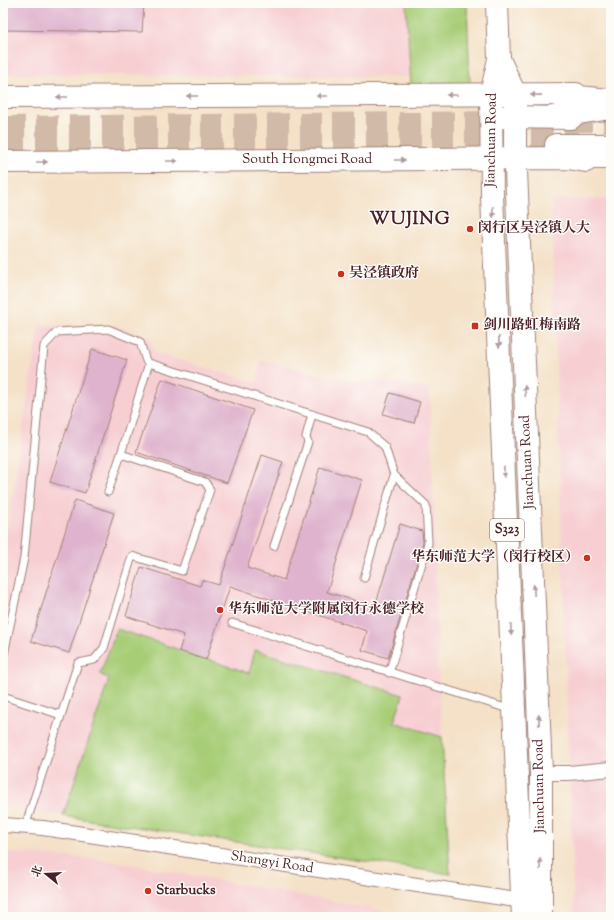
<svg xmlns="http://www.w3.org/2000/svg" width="614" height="920" viewBox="0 0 614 920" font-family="'Sorts Mill Goudy','Noto Serif SC',serif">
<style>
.built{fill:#f7cfd3}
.green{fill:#a7cd77;stroke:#787651}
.building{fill:#dfb3cd}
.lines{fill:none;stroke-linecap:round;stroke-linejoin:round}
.highway-tunnel{stroke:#d2baa8;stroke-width:22;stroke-dasharray:22 11;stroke-linecap:butt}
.lane-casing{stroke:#9f8079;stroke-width:9}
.street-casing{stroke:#9f8079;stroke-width:16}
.primary-casing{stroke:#9f8079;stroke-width:24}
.highway-casing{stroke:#9f8079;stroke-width:24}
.lane{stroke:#fff;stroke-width:7}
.street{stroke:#fff;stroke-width:14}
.primary{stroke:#fff;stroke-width:22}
.highway{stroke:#fff;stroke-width:22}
.oneway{fill:#ae9aa0}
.poi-dot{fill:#c8321e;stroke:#fdfcf7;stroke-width:1.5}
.labels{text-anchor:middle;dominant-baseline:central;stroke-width:3;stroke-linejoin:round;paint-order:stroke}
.shield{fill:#fdfcf7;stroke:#806168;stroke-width:1}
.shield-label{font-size:13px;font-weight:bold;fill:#4a1f2b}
.street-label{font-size:14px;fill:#4a1f2b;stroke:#fdfcf7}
.poi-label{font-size:14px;font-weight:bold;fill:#4a1f2b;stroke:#fdfcf7;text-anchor:start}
.district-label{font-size:18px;font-weight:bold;letter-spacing:1px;fill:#4a1f2b;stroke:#fdfcf7}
</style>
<rect width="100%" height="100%" fill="#fdfcf7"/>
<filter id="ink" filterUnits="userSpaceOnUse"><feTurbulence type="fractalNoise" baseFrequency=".025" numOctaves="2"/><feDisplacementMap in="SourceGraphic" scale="8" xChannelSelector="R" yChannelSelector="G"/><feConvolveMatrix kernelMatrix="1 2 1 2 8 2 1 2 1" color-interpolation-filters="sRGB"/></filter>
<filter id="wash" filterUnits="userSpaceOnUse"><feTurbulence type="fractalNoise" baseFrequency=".012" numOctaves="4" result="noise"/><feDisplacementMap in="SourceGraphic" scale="16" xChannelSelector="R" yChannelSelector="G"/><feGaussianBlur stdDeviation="0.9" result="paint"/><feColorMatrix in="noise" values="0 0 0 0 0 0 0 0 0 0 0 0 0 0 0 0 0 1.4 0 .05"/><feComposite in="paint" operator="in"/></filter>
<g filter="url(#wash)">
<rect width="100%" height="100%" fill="#f4e1c7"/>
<g class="built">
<polygon points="3,3 406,3 410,77 3,74"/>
<polygon points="611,199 611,917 574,917 551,200"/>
<polygon points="114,325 149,338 155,353 257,383 261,361 355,382 401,382 430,390 438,667 450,874 3,807 3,554 39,326"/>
<polygon points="3,852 107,860 420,917 3,917"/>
</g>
<g class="green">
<polygon points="406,3 467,3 470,85 411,86"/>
<polygon points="117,629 249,673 255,650 403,695 394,722 442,737 450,874 63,816 109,679 100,674"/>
</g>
<g id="blocks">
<g class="building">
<polygon points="3,3 144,3 142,32 3,30"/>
<polygon points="92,349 127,360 85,493 50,482"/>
<polygon points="162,379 253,410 227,483 136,452"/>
<polygon points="390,393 420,402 414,423 383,414"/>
<polygon points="262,455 283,462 247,568 284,580 320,467 362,480 327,592 375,607 400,524 422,531 423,542 388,658 362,650 367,631 230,586 206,660 179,651 184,635 126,616 141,567 200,586 202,580 219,585"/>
<polygon points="75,500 114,513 69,653 31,641"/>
</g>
</g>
</g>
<g filter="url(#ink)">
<use href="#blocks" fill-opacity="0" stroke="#9f8079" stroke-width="1"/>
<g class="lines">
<g class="highway-tunnel">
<polyline points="570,121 611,121"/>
<polyline points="3,127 510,122"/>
<polyline points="3,145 578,137"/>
</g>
<defs>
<g id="lane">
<polyline points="108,492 121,454"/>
<polyline points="274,546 308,442 306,437 312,414"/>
<polyline points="364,578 394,475"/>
<polyline points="232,623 512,710"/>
<polyline points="3,659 24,558 44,346 57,332 108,329 140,342 146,361"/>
<polyline points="3,696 61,715"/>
<polyline points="25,827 78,663 94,660 104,648 132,556 182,571 210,490 205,482 121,454 149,363 368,432 385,447 394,475 426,505 428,543 389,673"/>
</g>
<g id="street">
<polyline points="541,773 569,773 611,769"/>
<polyline points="3,825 43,828 529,902"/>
</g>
<g id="primary">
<polyline points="497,3 499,59 491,95 492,196 523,917"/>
<polyline points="499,59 515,94 515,146 541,773 541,917"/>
<polyline points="3,97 576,94"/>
<polyline points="502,117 571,118"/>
<polyline points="556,145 611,145"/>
<polyline points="3,162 568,158 586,161"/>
</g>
<g id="highway">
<polyline points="557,95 610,100"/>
<polyline points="553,117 611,108"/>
<polyline points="568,158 611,158"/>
</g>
</defs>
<use href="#lane" class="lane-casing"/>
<use href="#street" class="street-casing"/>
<use href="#primary" class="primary-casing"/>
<use href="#highway" class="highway-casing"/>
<use href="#lane" class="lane"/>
<use href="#street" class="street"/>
<use href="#primary" class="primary"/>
<use href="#highway" class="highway"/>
</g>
<defs><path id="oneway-solid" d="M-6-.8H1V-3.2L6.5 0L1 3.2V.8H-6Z"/></defs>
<g class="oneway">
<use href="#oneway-solid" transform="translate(452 95) rotate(180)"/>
<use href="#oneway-solid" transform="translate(536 95) rotate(-179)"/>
<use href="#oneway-solid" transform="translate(192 96) rotate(180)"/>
<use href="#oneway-solid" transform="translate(322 96) rotate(180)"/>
<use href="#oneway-solid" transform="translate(62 97) rotate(180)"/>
<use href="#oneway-solid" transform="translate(400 160)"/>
<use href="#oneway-solid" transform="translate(172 161)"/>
<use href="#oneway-solid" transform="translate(42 162)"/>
<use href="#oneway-solid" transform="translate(493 212) rotate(87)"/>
<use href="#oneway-solid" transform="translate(499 342) rotate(88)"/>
<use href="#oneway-solid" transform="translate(525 391) rotate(-93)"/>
<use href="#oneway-solid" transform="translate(504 472) rotate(88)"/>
<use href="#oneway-solid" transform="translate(534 590) rotate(-92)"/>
<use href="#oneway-solid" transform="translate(511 630) rotate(88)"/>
<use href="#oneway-solid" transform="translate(539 720) rotate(-92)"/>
<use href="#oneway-solid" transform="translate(540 864) rotate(-89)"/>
</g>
</g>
<g class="poi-dot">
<circle cx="470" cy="229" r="4"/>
<circle cx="341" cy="274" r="4"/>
<rect x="471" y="322" width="8" height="8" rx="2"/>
<circle cx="587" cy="558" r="4"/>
<circle cx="220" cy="610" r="4"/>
<circle cx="148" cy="891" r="4"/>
</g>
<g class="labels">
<rect class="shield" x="490" y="519" width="34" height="22" rx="3"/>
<g class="shield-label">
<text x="507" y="530">S323</text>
</g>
<g class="street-label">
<text transform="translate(492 140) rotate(-89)">Jianchuan Road</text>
<text x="307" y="160">South Hongmei Road</text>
<text transform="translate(528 462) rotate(-93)">Jianchuan Road</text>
<text transform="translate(540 786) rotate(-91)">Jianchuan Road</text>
<text transform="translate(272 863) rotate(9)">Shangyi Road</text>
</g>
<g class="poi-label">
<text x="478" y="229">闵行区吴泾镇人大</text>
<text x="349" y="274">吴泾镇政府</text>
<text x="483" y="326">剑川路虹梅南路</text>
<text x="579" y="558" text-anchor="end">华东师范大学（闵行校区）</text>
<text x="228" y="610">华东师范大学附属闵行永德学校</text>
<text x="156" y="891">Starbucks</text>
</g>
<g class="district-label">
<text x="410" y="220">WUJING</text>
</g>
</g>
<rect width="614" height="920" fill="none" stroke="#fdfcf7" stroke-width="16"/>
<g transform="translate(46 874) rotate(288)" stroke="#fdfcf7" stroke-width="3" paint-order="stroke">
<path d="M0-3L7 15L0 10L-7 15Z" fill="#4a1f2b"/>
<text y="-6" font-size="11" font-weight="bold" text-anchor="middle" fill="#4a1f2b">北</text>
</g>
</svg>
